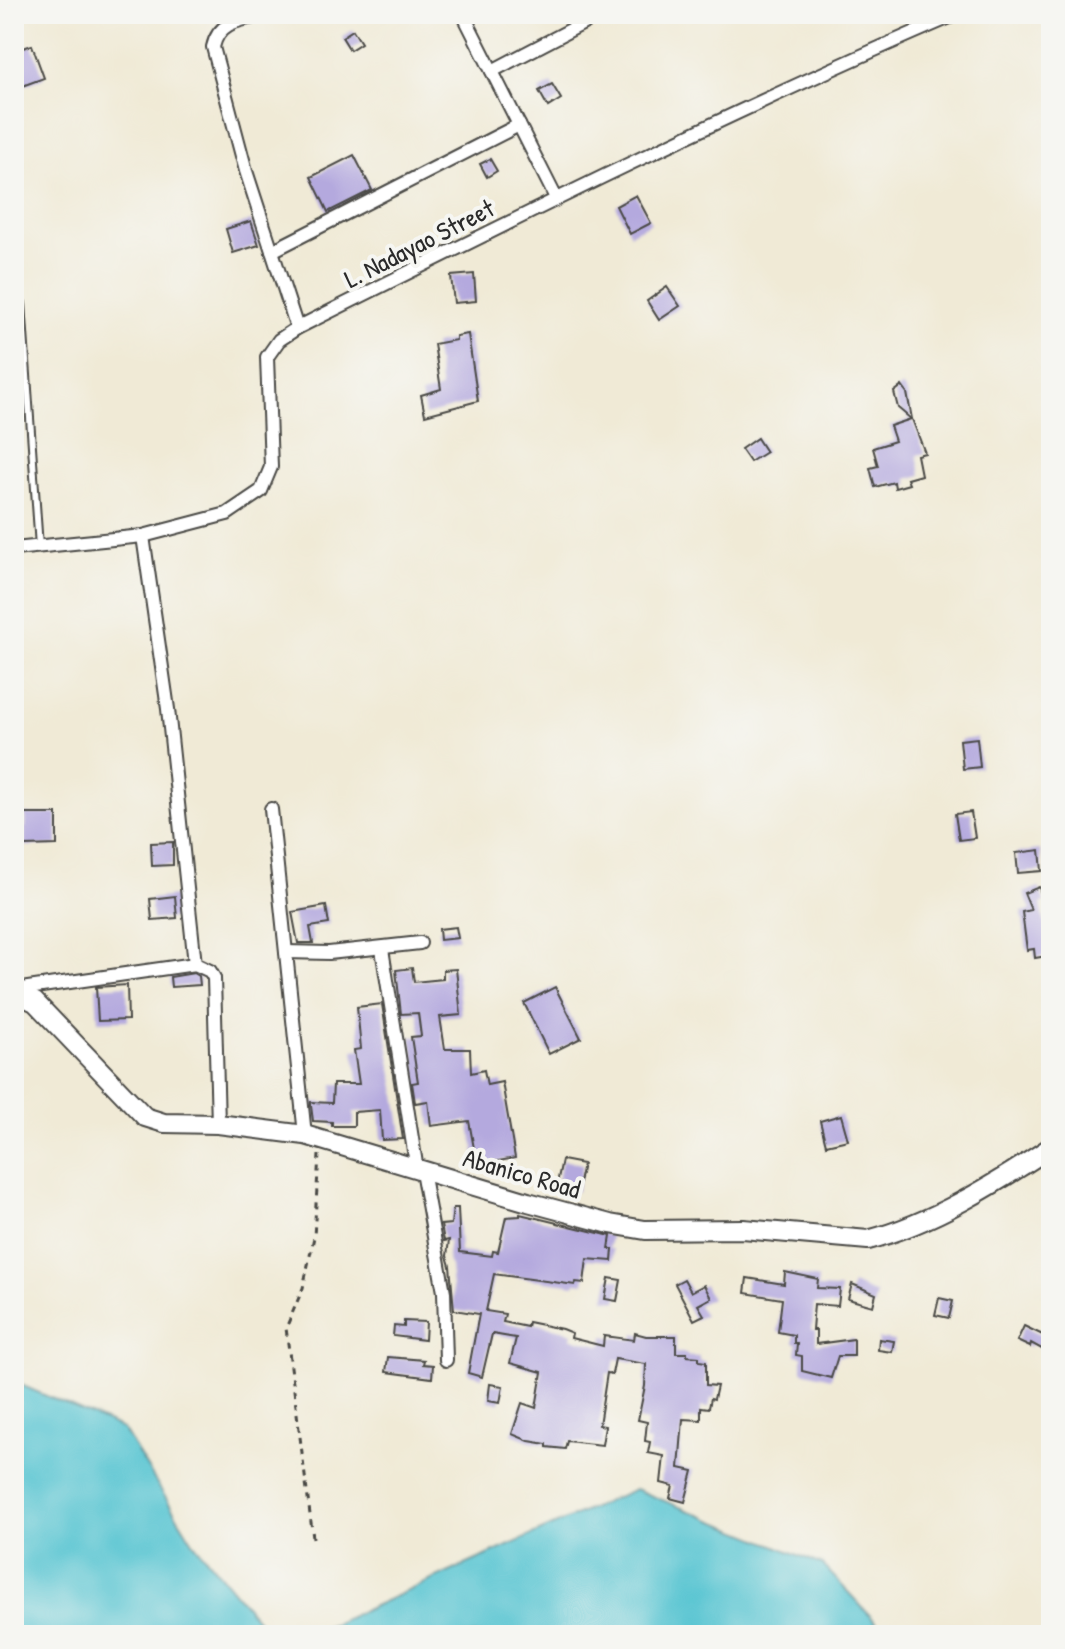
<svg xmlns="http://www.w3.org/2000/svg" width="1065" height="1649" viewBox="0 0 1065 1649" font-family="'Patrick Hand',sans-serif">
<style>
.water{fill:#59c5d2;stroke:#42787e;stroke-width:2}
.building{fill:#b4a9de}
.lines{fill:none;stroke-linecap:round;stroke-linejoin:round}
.lane-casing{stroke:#494845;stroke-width:10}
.street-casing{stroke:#494845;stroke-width:16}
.secondary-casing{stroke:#494845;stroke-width:22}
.path{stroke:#494845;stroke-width:3;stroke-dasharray:6 6;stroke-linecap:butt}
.lane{stroke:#fff;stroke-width:6}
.street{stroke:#fff;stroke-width:12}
.secondary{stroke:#fff;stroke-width:18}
.labels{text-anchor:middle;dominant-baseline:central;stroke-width:8;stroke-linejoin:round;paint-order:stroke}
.street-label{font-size:26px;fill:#2b2b2b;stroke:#f6f6f2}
</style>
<rect width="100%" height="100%" fill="#f6f6f2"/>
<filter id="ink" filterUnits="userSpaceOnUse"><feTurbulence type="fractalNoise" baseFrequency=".0125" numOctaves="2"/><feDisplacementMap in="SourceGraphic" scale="16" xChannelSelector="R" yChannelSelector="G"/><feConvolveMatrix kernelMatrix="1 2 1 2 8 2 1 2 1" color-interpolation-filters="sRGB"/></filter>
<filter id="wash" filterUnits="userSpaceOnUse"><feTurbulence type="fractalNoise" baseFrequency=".006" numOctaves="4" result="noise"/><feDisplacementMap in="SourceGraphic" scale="32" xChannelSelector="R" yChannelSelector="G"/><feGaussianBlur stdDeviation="1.8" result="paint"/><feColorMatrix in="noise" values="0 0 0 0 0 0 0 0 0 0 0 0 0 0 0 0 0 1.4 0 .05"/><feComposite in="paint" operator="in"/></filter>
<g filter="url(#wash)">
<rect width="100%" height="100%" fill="#f0ead6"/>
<g class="water">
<polygon points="14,1382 123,1429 193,1542 270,1635 14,1635"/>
<polygon points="635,1489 823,1565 888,1635 309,1635"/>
</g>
<g id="blocks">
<g class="building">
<polygon points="353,30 361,43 350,50 342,37"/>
<polygon points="32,45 44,78 14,89 14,51"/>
<polygon points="552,84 561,99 548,107 539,91"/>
<polygon points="354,155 372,190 328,212 311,177"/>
<polygon points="490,159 497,171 487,177 480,164"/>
<polygon points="636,195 651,223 630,234 616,206"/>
<polygon points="251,221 259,245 233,253 226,229"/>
<polygon points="474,274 476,301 454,303 451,276"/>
<polygon points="667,287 680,306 659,320 647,301"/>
<polygon points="468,334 478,401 425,415 421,395 441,389 434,344 456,340 456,336"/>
<polygon points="902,386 907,393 912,419 925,453 917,455 921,475 907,479 909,484 895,488 894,482 875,487 870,468 878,466 873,448 895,441 890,426 911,419 898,408 894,392"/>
<polygon points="757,438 766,452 750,462 741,449"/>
<polygon points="977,738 980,767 963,769 960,740"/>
<polygon points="971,812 975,838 959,840 955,814"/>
<polygon points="25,814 57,814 57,845 25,846"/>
<polygon points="173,842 173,865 152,866 151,843"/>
<polygon points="1040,850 1042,871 1018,873 1016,853"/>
<polygon points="1039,887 1044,902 1041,904 1046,932 1051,931 1051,945 1045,946 1047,956 1035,958 1034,949 1027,950 1022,912 1031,910 1024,893"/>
<polygon points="175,896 177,918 152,920 150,899"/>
<polygon points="326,906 329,924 310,927 313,943 298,943 292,912"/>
<polygon points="456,927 458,938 440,940 439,929"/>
<polygon points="412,968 414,982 443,979 443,970 456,969 461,1015 440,1017 445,1049 470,1049 471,1073 484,1070 487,1085 502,1082 515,1158 477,1165 469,1121 431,1126 428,1101 415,1103 412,1083 418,1082 411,1037 421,1036 418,1013 401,1014 396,970"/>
<polygon points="194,973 199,976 200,985 171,987 170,977"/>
<polygon points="127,985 128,1020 98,1021 96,987"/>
<polygon points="555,987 581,1038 549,1054 524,1003"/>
<polygon points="382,1004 403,1139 382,1140 380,1110 354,1112 354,1126 332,1126 332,1122 313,1121 311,1106 311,1102 332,1103 333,1084 359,1084 354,1050 361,1049 357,1007"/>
<polygon points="841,1115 848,1140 826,1145 820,1121"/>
<polygon points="562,1160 583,1164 577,1192 556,1188"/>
<polygon points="453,1208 458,1208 460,1252 492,1256 493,1251 498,1252 506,1217 520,1216 520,1214 611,1236 609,1249 613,1249 612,1261 587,1259 584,1283 576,1282 575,1285 494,1274 486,1311 505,1314 503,1322 527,1327 528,1322 562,1329 572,1333 571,1338 603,1346 604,1336 634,1340 635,1333 646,1336 676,1336 676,1353 687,1353 687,1356 699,1357 699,1361 706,1362 706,1385 717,1386 714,1399 711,1398 709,1408 701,1407 701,1420 683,1419 679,1468 693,1471 685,1502 670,1498 673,1486 661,1483 664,1456 648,1453 650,1442 645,1441 647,1422 638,1420 645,1386 646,1364 615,1359 612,1374 607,1373 599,1425 605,1426 602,1445 567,1441 565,1449 547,1447 547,1444 529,1441 512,1434 522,1403 536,1408 542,1372 510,1363 516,1338 492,1334 482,1377 468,1373 479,1314 454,1310 450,1266 447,1256 449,1240 444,1241 441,1225 451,1224"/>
<polygon points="785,1272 818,1279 817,1288 840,1289 838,1306 814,1304 812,1330 816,1330 816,1344 854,1339 854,1356 838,1356 831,1378 802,1371 802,1356 796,1355 797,1343 794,1343 794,1335 778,1332 782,1299 745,1293 747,1278 784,1284"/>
<polygon points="609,1278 621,1280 617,1301 605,1299"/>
<polygon points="684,1279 691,1292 704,1285 711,1298 698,1305 704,1315 694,1320 675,1284"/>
<polygon points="852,1284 876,1294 873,1306 848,1299"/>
<polygon points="939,1298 953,1301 949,1318 935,1315"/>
<polygon points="404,1321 426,1322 425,1340 393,1336 394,1326 404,1327"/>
<polygon points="1024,1326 1051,1339 1051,1354 1031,1343 1030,1347 1017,1341"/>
<polygon points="879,1339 894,1341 892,1352 878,1350"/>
<polygon points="388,1357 424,1360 423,1364 433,1365 432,1378 386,1372"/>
<polygon points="490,1384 503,1386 500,1403 488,1401"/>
</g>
</g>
</g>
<g filter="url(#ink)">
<use href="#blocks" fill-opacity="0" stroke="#494845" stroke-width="2"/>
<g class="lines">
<defs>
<polyline id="lane" points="22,303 39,547"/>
<g id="street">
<path d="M268 14C244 20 219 19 213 47L246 171 297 328"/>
<polyline points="463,14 556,198"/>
<polyline points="492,71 601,14"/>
<polyline points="272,251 519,125"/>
<polyline points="143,536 168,709 195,964"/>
<path d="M14 549 143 536 227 514 261 491 271 467 267 357 279 340 297 328C515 219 733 110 957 14"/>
<polyline points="271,809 305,1135"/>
<polyline points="382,949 417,1170"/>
<polyline points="286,952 329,953 420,943"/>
<polyline points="14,990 195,964 210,971 214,978 218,1124"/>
<polyline points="422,1171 444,1292 446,1360"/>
</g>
<path id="secondary" d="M14 992 35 1002 145 1117 164 1123 218 1124 305 1135 528 1202 610 1224 645 1230 743 1229 868 1240C933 1223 995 1184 1051 1147"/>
</defs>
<use href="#lane" class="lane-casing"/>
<use href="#street" class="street-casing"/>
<use href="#secondary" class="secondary-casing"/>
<polyline class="path" points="313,1538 286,1328 303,1288 314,1237 319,1155"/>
<use href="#lane" class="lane"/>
<use href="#street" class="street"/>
<use href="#secondary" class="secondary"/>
</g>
</g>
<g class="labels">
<g class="street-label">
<text transform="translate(419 243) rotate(-27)">L. Nadayao Street</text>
<text transform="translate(522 1173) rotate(16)">Abanico Road</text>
</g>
</g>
<rect width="1065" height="1649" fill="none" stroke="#f6f6f2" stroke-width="48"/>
</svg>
